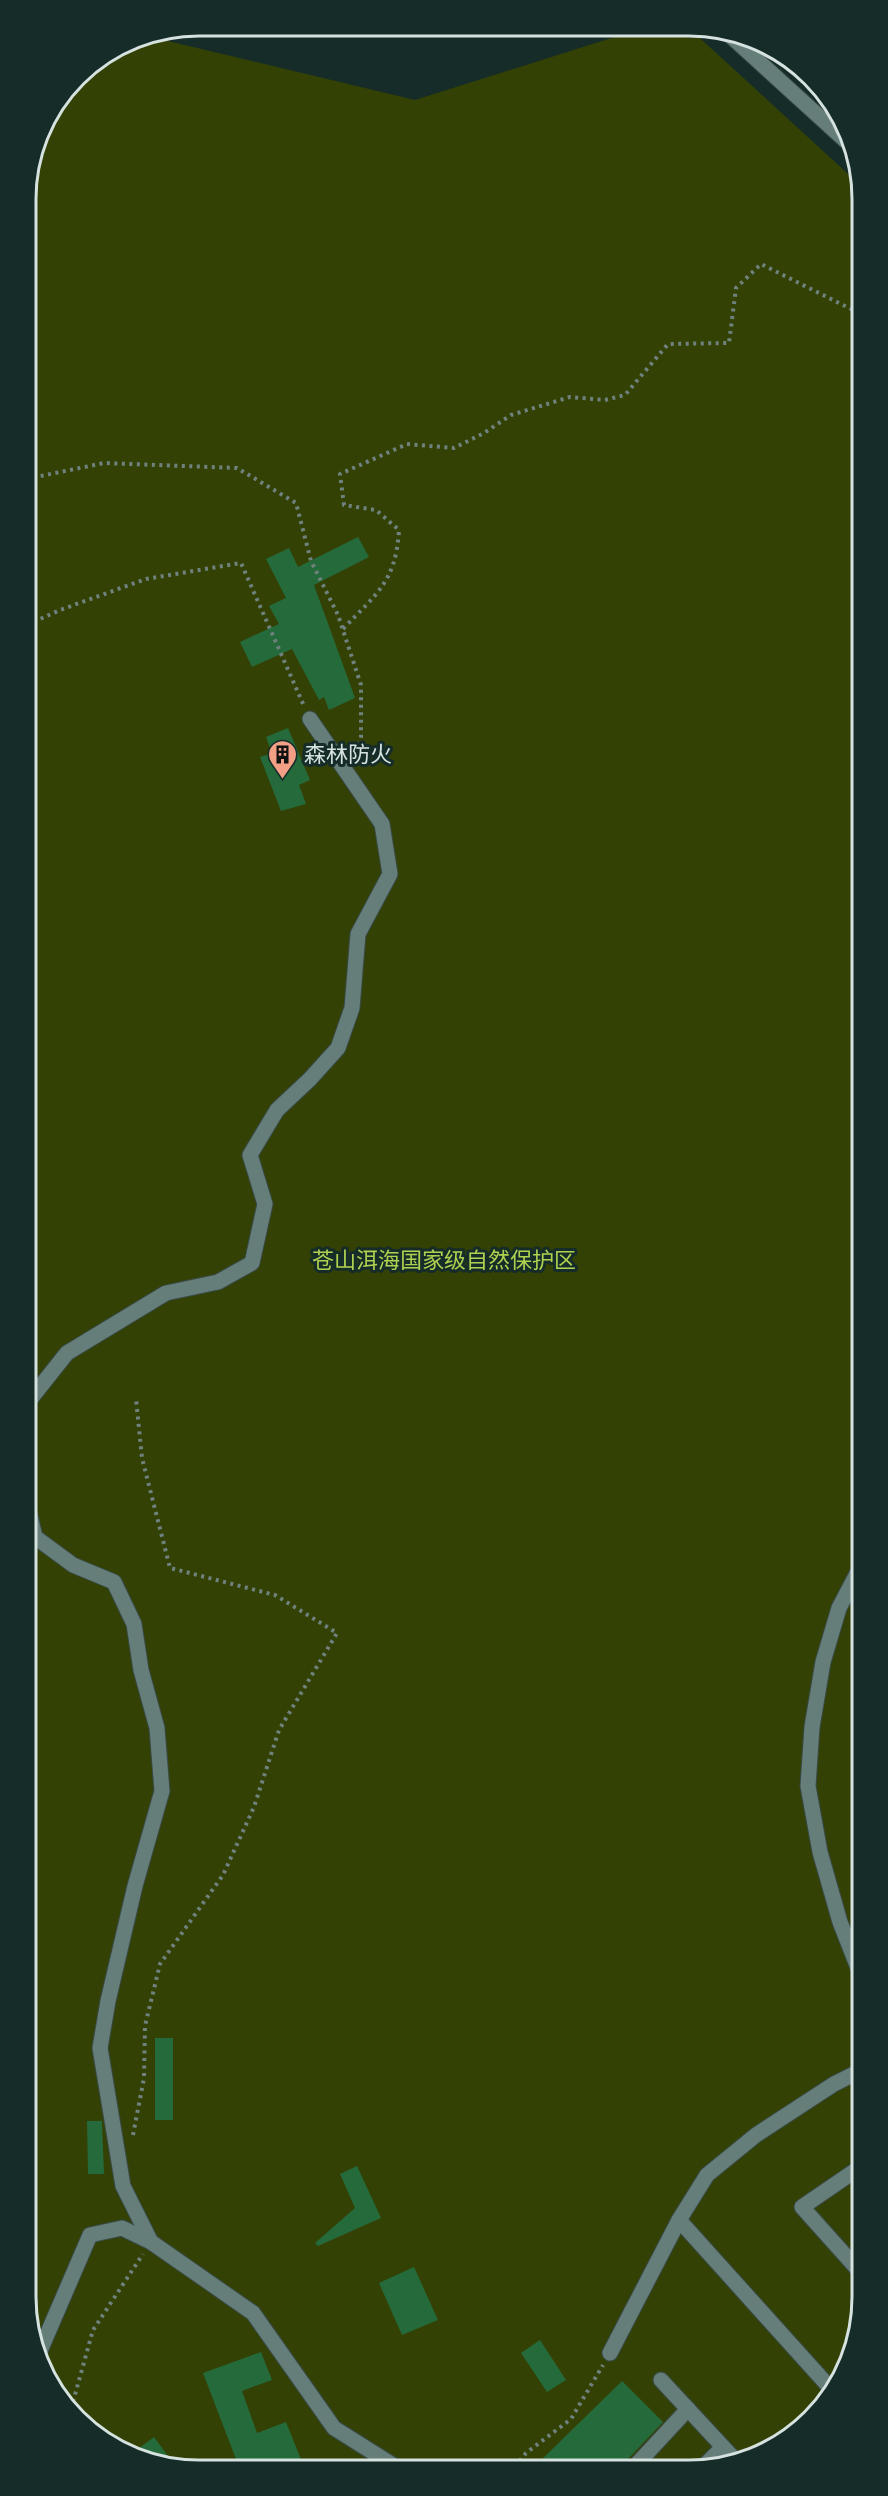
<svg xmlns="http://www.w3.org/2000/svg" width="888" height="2496" viewBox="0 0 888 2496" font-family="'Space Grotesk','Noto Sans SC',sans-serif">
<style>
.green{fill:#344105}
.building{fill:#256a3a}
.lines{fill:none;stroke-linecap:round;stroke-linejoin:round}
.minor-casing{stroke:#384a46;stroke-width:17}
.path{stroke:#70827e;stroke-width:4;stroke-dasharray:3 4.5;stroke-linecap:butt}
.minor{stroke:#667e79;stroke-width:15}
.labels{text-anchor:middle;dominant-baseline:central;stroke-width:6;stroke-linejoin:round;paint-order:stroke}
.poi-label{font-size:22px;fill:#d5e2df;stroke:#162c28;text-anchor:start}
.park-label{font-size:22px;fill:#b0d150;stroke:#162c28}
.rim{fill:none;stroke:#d5e2df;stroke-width:3}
</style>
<rect width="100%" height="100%" fill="#162c28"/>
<polygon class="green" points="643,28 690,29 859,184 862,2308 849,2363 820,2411 776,2447 723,2467 166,2467 77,2420 29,2331 26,188 44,122 84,69 133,39 147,36 415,100"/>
<g class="building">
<polygon points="358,537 369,557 314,585 355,698 329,710 324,697 319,700 292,649 252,667 240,642 279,624 269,606 286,598 266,559 289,548 298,567"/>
<polygon points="288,728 310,780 299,785 306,804 281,811 260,757 272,753 266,737"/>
<rect x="155" y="2038" width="18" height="82"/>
<polygon points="87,2121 102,2121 104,2174 88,2174"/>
<polygon points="357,2166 381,2218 318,2246 315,2243 355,2208 340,2174"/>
<polygon points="414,2267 438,2320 402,2335 379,2283"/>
<polygon points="540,2340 566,2380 547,2392 521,2353"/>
<polygon points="261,2352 272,2380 242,2391 257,2433 286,2422 304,2467 258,2467 257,2462 239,2467 203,2373"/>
<polygon points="622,2381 663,2422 628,2459 620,2467 534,2467"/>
<polygon points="154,2437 176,2467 166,2467 135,2451"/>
</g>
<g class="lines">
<defs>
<g id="minor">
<polyline points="723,29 846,141"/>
<polyline points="28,1402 67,1353 166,1293 218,1282 252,1263 265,1204 250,1155 277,1110 310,1079 338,1048 352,1008 358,934 390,874 382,824 310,719"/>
<polyline points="28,1507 35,1537 73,1565 114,1582 134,1624 141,1670 157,1728 162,1791 135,1886 108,2001 100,2048 123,2186 151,2242"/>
<polyline points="861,1566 839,1608 823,1662 812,1727 808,1786 820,1852 840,1922 862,1978"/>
<polyline points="862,2166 802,2207 862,2274"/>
<polyline points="679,2220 832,2390"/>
<polyline points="40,2351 90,2235 122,2228 151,2242 253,2313 334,2428 396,2467"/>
<polyline points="610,2353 679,2220 707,2175 756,2135 834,2084 862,2070"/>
<polyline points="661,2380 737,2462"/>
<polyline points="638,2467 636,2465 688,2409"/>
<polyline points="703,2467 723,2447"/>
</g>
</defs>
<use href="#minor" class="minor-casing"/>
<g class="path">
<polyline points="26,479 104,463 237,468 296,503 311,561 338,615 361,685 361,737 356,756"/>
<polyline points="27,625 60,610 146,579 241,563 304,706"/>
<path d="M343 629C376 594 396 582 399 530L376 510 344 505 340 474 407 444 454 448 484 433 511 415 570 397 605 400 625 395 668 344 729 343 736 288 761 264 859 313"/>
<polyline points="133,2135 144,2078 145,2026 160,1964 223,1875 254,1807 279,1730 337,1633 275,1595 170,1568 142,1458 136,1399"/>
<polyline points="71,2409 93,2330 143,2254"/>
<polyline points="515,2467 526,2453 571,2419 603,2365"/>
</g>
<use href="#minor" class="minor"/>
</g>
<defs>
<symbol id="building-pin" viewBox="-11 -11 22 30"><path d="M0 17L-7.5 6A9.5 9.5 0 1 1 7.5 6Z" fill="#f39f86" stroke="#162c28"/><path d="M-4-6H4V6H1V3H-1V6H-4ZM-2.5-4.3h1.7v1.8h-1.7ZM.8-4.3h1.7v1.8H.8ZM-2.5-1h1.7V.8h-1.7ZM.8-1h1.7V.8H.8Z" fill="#111"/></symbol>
</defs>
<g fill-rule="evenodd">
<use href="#building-pin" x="266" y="738" width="33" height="45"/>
</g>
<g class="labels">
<g class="poi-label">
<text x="304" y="754">森林防火</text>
</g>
<g class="park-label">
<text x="444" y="1260">苍山洱海国家级自然保护区</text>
</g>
</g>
<path d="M0 0H888V2496H0ZM199 36H689A163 163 0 0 1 852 199V2297A163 163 0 0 1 689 2460H199A163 163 0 0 1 36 2297V199A163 163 0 0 1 199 36Z" fill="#162c28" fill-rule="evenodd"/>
<path class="rim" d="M199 36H689A163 163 0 0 1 852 199V2297A163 163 0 0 1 689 2460H199A163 163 0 0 1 36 2297V199A163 163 0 0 1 199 36Z"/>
</svg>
